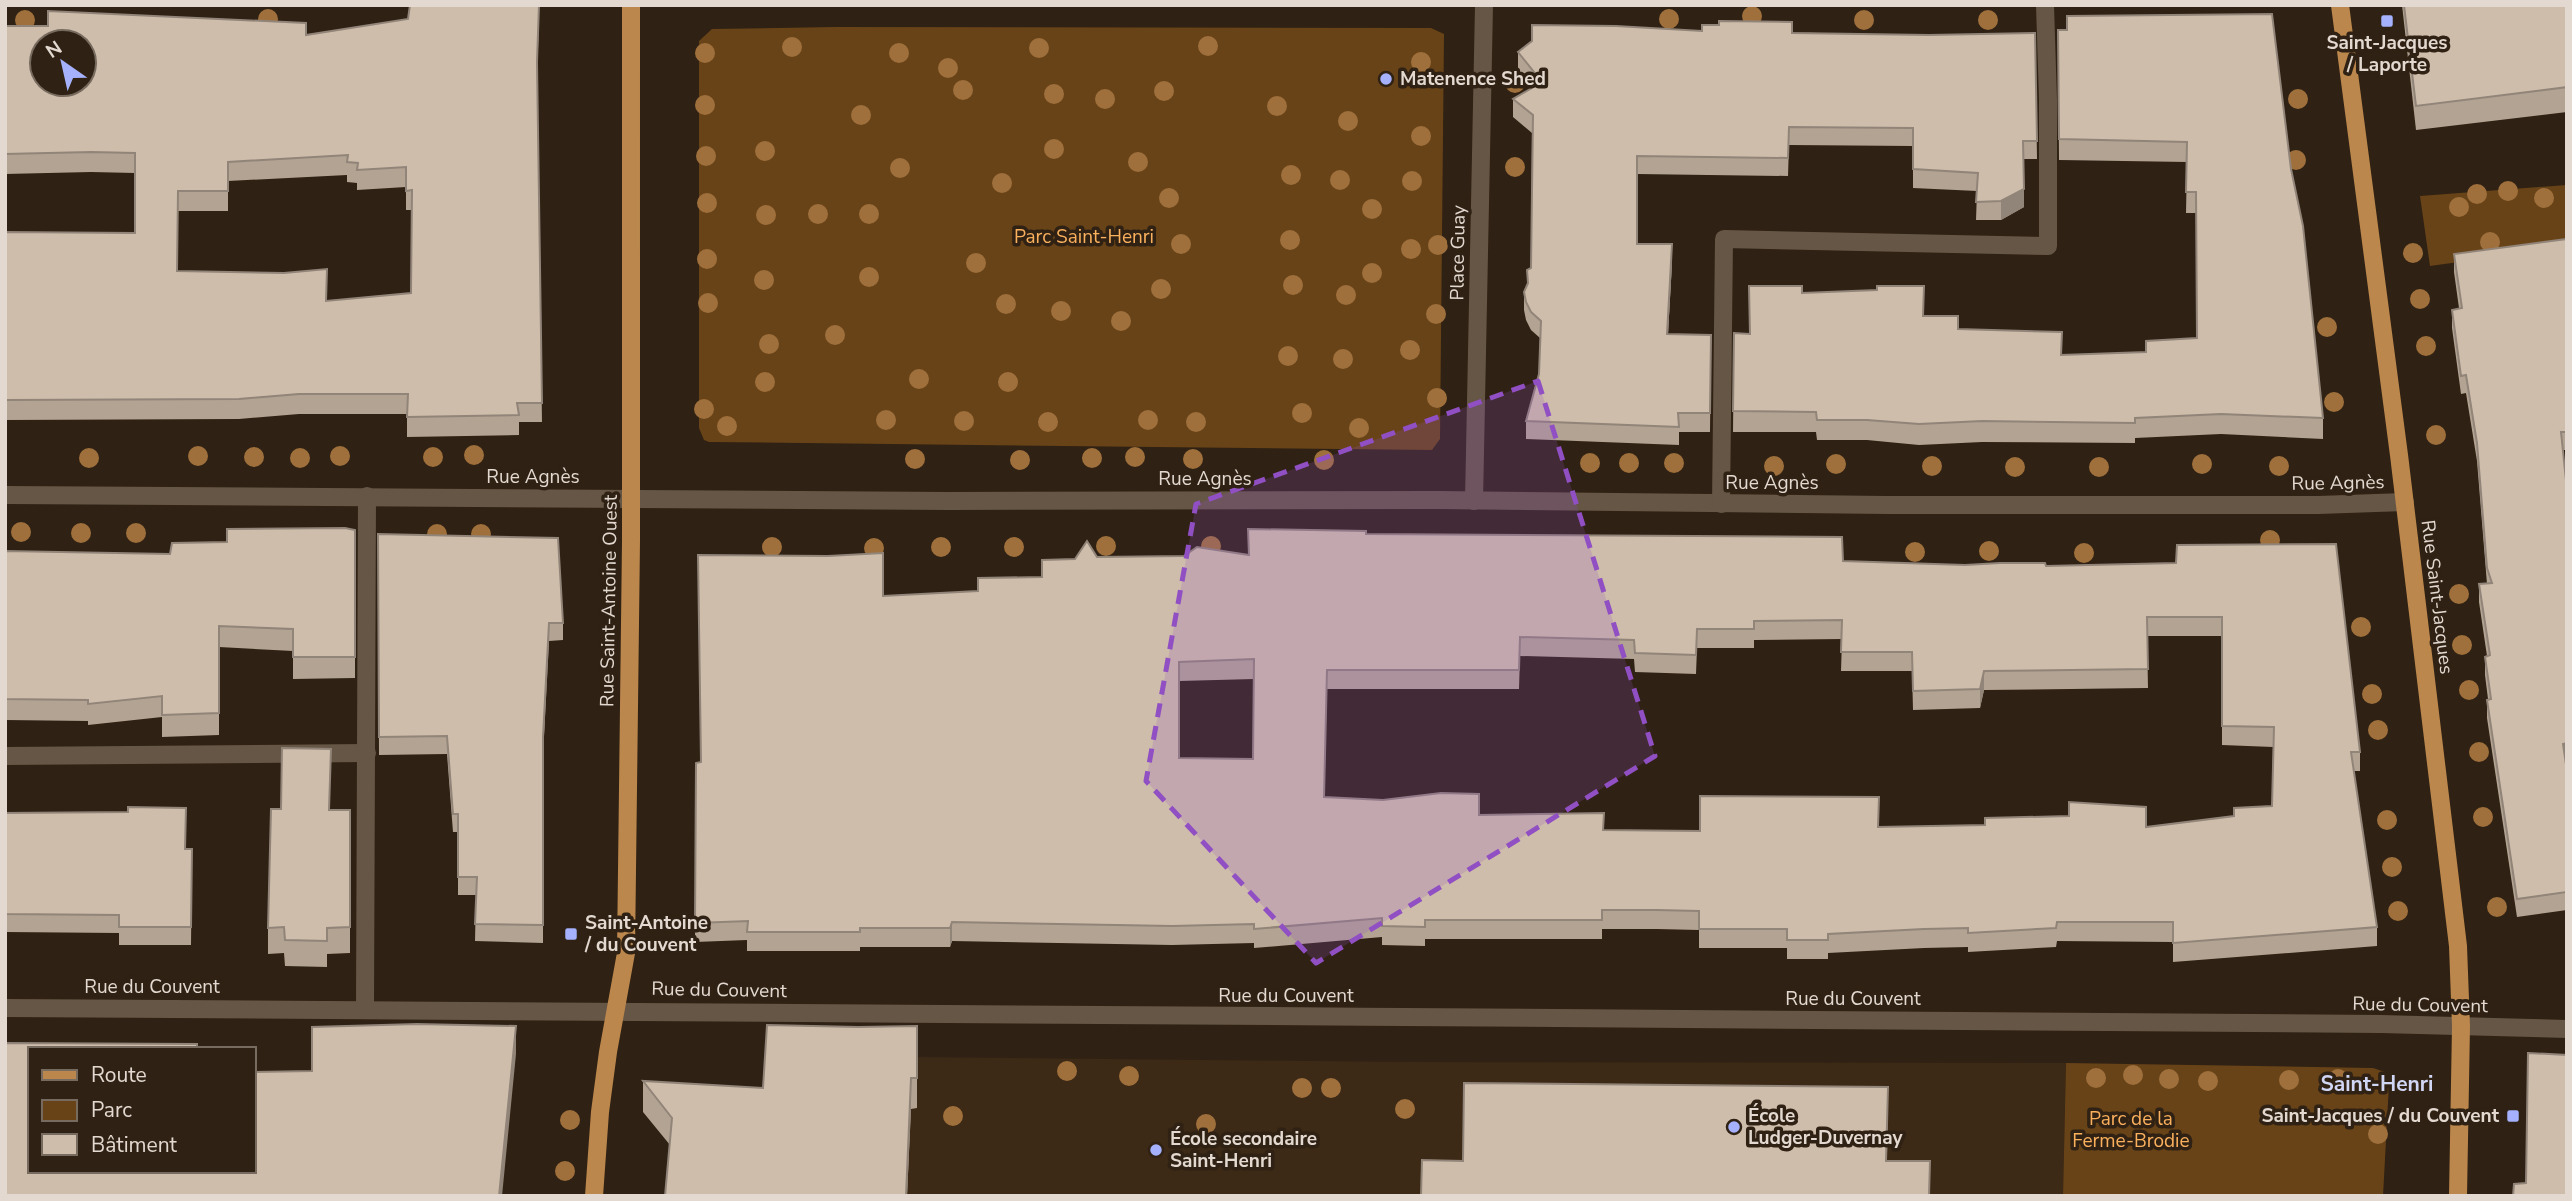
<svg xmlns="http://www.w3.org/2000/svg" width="2572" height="1201" viewBox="0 0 2572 1201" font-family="'Nunito Sans',sans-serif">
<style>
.built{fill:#3c2916}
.green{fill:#684318}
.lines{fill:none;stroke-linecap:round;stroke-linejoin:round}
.minor{stroke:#665646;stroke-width:18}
.major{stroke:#bb874c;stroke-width:18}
.tree{fill:#9f703c}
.wall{fill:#b2a393;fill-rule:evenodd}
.shaded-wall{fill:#918478}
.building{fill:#cfbdab;stroke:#918478;stroke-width:2;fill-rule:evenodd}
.marked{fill:#904fc2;fill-opacity:0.2;stroke:#904fc2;stroke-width:5;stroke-dasharray:14 9;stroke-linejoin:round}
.poi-dot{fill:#a5b1fc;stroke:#2f2113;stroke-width:2.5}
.labels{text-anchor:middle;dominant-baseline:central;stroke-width:7;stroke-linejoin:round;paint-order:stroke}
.poi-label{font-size:19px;font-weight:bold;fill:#e3d9d0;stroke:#2f2113;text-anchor:start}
.park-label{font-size:19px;fill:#fab05d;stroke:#2f2113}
.street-label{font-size:19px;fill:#e3d9d0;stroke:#2f2113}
.neighbourhood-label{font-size:21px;font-weight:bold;fill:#d0d6f3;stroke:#2f2113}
</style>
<rect width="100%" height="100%" fill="#2f2113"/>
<polygon class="built" points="917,1057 1405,1062 2066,1063 2063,1196 907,1196 911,1108 917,1108"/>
<g class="green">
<polygon points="836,27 1431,28 1444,34 1440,439 1432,450 709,442 704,440 699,428 699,41 712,29"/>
<polygon points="2567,185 2567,247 2430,266 2420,196"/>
<polygon points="2066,1063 2373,1068 2385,1072 2389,1084 2383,1196 2063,1196"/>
</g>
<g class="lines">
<g class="minor">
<polyline points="5,495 949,501 1438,500 1887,505 2318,505 2405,502"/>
<polyline points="1474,501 1484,5"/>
<polyline points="1721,504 1724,239 2048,246 2048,100 2045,5"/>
<polyline points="5,756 367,753"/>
<path d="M5 1008C797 1010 1589 1020 2381 1024L2567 1029"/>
<polyline points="365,1008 367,496"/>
</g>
<g class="major">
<polyline points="2340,5 2399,455 2458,946 2461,1026 2458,1196"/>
<polyline points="594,1196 600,1112 608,1052 626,953 631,541 631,5"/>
</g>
</g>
<g class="tree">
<circle cx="1752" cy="16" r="10"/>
<circle cx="268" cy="19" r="10"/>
<circle cx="1669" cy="19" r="10"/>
<circle cx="25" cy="20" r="10"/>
<circle cx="1864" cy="20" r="10"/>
<circle cx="1988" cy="20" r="10"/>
<circle cx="1208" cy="46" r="10"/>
<circle cx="792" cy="47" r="10"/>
<circle cx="1039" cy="48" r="10"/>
<circle cx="705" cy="53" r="10"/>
<circle cx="899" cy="53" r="10"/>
<circle cx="1421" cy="62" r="10"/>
<circle cx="948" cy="68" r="10"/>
<circle cx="1515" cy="83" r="10"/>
<circle cx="963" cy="90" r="10"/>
<circle cx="1164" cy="91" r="10"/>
<circle cx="1054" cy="94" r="10"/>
<circle cx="1105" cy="99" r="10"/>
<circle cx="2298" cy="99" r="10"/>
<circle cx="705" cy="105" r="10"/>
<circle cx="1277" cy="106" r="10"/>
<circle cx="861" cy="115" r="10"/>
<circle cx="1348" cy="121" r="10"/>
<circle cx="1421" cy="136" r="10"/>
<circle cx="1054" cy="149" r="10"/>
<circle cx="765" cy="151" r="10"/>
<circle cx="706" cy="156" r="10"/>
<circle cx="2296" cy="160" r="10"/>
<circle cx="1138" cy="162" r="10"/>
<circle cx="1515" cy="167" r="10"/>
<circle cx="900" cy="168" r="10"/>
<circle cx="1291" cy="175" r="10"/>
<circle cx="1340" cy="180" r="10"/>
<circle cx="1412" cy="181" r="10"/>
<circle cx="1002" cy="183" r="10"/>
<circle cx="2508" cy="191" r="10"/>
<circle cx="2477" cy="194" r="10"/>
<circle cx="1169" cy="198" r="10"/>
<circle cx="2544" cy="198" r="10"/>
<circle cx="707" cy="203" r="10"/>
<circle cx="2459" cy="207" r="10"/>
<circle cx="1372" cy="209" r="10"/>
<circle cx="818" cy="214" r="10"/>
<circle cx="869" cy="214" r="10"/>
<circle cx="766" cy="215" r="10"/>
<circle cx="1290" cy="240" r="10"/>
<circle cx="2490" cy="242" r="10"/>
<circle cx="1181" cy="244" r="10"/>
<circle cx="1438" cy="245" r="10"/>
<circle cx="1411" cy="249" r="10"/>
<circle cx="2413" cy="253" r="10"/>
<circle cx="707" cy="259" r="10"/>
<circle cx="976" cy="263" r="10"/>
<circle cx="1372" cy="273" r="10"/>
<circle cx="869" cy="277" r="10"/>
<circle cx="764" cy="280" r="10"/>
<circle cx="1293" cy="285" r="10"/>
<circle cx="1161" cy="289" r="10"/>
<circle cx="1346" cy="295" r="10"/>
<circle cx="2420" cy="299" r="10"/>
<circle cx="708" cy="303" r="10"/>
<circle cx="1006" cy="304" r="10"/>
<circle cx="1061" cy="311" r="10"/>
<circle cx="1436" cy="314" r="10"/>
<circle cx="1121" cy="321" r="10"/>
<circle cx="2327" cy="327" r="10"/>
<circle cx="835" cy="335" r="10"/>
<circle cx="769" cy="344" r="10"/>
<circle cx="2426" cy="346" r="10"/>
<circle cx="1410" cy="350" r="10"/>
<circle cx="1288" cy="356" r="10"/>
<circle cx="1343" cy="359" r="10"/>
<circle cx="919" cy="379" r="10"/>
<circle cx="765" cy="382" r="10"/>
<circle cx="1008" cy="382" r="10"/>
<circle cx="1437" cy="398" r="10"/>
<circle cx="2334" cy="402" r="10"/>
<circle cx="704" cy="409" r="10"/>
<circle cx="1302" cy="413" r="10"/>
<circle cx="886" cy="420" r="10"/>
<circle cx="1148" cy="420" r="10"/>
<circle cx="964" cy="421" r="10"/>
<circle cx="1048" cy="422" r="10"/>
<circle cx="1196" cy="422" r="10"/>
<circle cx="727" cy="426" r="10"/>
<circle cx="1359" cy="428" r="10"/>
<circle cx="2436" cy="435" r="10"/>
<circle cx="474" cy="455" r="10"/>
<circle cx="198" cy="456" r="10"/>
<circle cx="340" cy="456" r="10"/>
<circle cx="254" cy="457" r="10"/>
<circle cx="433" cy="457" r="10"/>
<circle cx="1135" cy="457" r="10"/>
<circle cx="89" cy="458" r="10"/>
<circle cx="300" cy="458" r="10"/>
<circle cx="1092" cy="458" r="10"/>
<circle cx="915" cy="459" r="10"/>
<circle cx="1193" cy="459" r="10"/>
<circle cx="1020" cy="460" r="10"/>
<circle cx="1324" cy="460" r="10"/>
<circle cx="1590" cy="463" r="10"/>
<circle cx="1629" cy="463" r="10"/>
<circle cx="1674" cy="463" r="10"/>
<circle cx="1836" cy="464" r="10"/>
<circle cx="2202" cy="464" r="10"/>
<circle cx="1774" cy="466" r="10"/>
<circle cx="1932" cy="466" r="10"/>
<circle cx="2279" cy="466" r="10"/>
<circle cx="2015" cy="467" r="10"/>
<circle cx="2099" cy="467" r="10"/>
<circle cx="21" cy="532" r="10"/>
<circle cx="81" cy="533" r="10"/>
<circle cx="136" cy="533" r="10"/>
<circle cx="437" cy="534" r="10"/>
<circle cx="481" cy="534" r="10"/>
<circle cx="2270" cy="540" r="10"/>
<circle cx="1106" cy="546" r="10"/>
<circle cx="1211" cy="546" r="10"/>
<circle cx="772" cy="547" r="10"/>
<circle cx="941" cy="547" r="10"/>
<circle cx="1014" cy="547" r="10"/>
<circle cx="874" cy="548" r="10"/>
<circle cx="1989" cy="551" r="10"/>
<circle cx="1915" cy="552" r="10"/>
<circle cx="2084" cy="553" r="10"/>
<circle cx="2459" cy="594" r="10"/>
<circle cx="2361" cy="627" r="10"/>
<circle cx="2462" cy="645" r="10"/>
<circle cx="2469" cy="690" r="10"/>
<circle cx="2372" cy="694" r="10"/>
<circle cx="2378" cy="730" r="10"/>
<circle cx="2479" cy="752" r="10"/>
<circle cx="2483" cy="817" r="10"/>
<circle cx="2387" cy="820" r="10"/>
<circle cx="2392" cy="867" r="10"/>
<circle cx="2497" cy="907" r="10"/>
<circle cx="2398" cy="911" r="10"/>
<circle cx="1067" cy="1071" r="10"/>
<circle cx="2133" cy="1075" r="10"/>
<circle cx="1129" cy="1076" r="10"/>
<circle cx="2096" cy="1078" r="10"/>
<circle cx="2169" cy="1079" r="10"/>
<circle cx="2338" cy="1079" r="10"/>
<circle cx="2289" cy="1080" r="10"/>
<circle cx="2208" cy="1081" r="10"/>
<circle cx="1302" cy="1088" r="10"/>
<circle cx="1331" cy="1088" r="10"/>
<circle cx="1405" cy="1109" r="10"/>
<circle cx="953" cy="1116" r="10"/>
<circle cx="570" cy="1120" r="10"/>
<circle cx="1206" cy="1124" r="10"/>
<circle cx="2378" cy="1134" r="10"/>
<circle cx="565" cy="1171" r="10"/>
</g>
<g class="wall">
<polygon points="2402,5 2567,5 2567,112 2416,130"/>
<path d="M539 21 537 76 542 422H519V435L407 437V414H299L239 419 5 420V232L135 233V173L91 172 5 174V26L306 35ZM347 175V182L357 183V190L406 187V210H412L411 293 326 301 177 271 178 211H228V181Z"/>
<polygon points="2058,30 2291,169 2323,418 2323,439 2221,434 2135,438 2135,443 1982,442 1919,445 1867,440 1817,440 1816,432 1733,432 1734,333 1749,334 1802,293 1923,316 1958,329 2061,355 2146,352 2197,338 2196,213 2186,213 2187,162 2059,160"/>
<polygon points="1702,31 1929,35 2035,33 2037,159 2023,159 2024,207 2001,220 1976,220 1977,191 1913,188 1913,146 1789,145 1788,176 1637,174 1637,244 1672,263 1668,334 1711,335 1710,432 1679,432 1679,445 1526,439 1526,421 1539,374 1540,338 1531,330 1526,320 1524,310 1524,292 1527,286 1527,270 1531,268 1532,133 1513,117 1513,99 1532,88 1518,71 1518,52"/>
<polygon points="2567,239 2567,450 2563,450 2565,761 2567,771 2567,910 2517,917 2487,718 2487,700 2488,699 2485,675 2485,657 2487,656 2479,602 2479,584 2487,584 2477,461 2466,393 2461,394 2452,328 2452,310 2459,308 2454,272 2454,254"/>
<polygon points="355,530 355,678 293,679 293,651 219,647 219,735 162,737 162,717 88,725 88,721 5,720 5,551 170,554 227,542"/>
<polygon points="378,534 563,623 563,640 549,641 543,755 543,943 475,941 476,895 458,895 458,832 453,832 447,754 379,755"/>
<path d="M1366 534 1843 561 1965 565 2046 566 2176 563 2360 752V771H2354L2377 927V946L2173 962V942L2057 941 2056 947 1968 952V947L1924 948 1828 953V959H1787V948H1699V930L1657 929H1602V939H1425V946L1382 945V937L1254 948V943L1172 945 952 941 950 947H860V951H747V940L695 942 696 763 701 762 883 596 978 591 1042 577 1075 559 1097 557 1248 555ZM2147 636H2222V745L2273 747 2272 806 2234 816 2146 827H1879L1700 831 1604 830 1324 797 1327 689H1519L1520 656 1634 659 1635 672 1696 674 1697 648H1754V640L1842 639 1841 671H1912L1913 710 1980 708 1984 690 2148 688ZM1254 679 1253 759 1179 758V681Z"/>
<polygon points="330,810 350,810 350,953 327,954 327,967 285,966 284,953 268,954 268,928"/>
<polygon points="5,813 185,849 192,849 191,945 119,945 119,933 5,932"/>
<polygon points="917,1026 917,1108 911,1109 907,1196 665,1196 670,1145 643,1112 643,1081 763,1088 858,1027"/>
</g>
<g class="shaded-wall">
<polygon points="2024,189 2024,207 2001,220 2001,201"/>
<polygon points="1672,244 1672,263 1667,352 1667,334"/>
<polygon points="549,623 543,755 543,943 543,737"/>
<polygon points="1984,671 1984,690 1980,708 1980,689"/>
<polygon points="2567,743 2567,761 2563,762 2563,744"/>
<polygon points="952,922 952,941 950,947 950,928"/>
<polygon points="516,1026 516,1054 502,1196 499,1196"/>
<polygon points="911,1078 911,1109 907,1196 906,1196"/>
<polygon points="1888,1087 1888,1118 1886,1193 1886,1161"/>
</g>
<g class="building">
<path d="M410 5H539L537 62 542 403H517L519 415 407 417 408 394H299L239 399 5 400V232L135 233V153L91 152 5 154V26H48V11L306 23V35L408 19ZM42 42H84V84H42ZM348 155 347 162 358 163 357 170 406 167V191L412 190 411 293 326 301 327 269 284 273 177 271 178 191H228V162Z"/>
<polygon points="2404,5 2567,5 2567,87 2416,106"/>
<polygon points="2272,14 2291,169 2303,226 2323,418 2221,414 2135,418 2135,423 1982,421 1919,424 1867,420 1817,420 1816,412 1733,411 1734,333 1750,334 1749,286 1802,286 1802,293 1877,290 1877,286 1924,286 1923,316 1958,316 1958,329 2062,332 2061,355 2146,352 2146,341 2197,338 2196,192 2186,192 2187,142 2059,139 2058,30 2067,30 2067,16"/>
<polygon points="1719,21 1792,22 1792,33 1929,35 2035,33 2037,141 2023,141 2024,189 2001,201 1976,202 1978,173 1913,169 1913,128 1789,127 1788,158 1637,156 1637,244 1672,244 1667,334 1711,335 1710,413 1678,413 1679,427 1526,421 1539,374 1541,321 1531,312 1526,302 1524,292 1528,283 1527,270 1531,268 1533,115 1513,99 1542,82 1518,52 1532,41 1532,25 1616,26 1702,31 1702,25 1719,25"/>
<polygon points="2567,239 2567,432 2561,432 2567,490 2567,743 2563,744 2567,771 2567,892 2517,899 2487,700 2491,699 2485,657 2490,655 2479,584 2492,583 2487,568 2477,443 2466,375 2461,376 2452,310 2462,308 2454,254"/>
<polygon points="345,528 355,530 355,657 293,657 293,629 219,626 219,713 162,715 162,696 88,704 88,700 5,699 5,551 170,554 172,543 227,542 227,529"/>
<path d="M1248 529 1366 531V534L1842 537 1843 561 1965 565 2000 563H2045L2046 566 2176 563 2177 545 2336 544 2360 752H2351L2377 927 2173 943V922H2057L2056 928 1968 933V928L1924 929 1828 934V940H1787V929H1699V911L1657 910H1602V920H1425V927L1382 926V918L1254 929V924L1172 926 952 922 950 928H860V932H747L748 921 695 923 696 763 701 762 698 555 828 556 883 553V596L978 591V578L1042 577V560L1075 559 1087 541 1097 557 1184 556 1197 547 1249 555ZM2147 617H2222V726L2274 727 2272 806 2234 808V816L2146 827V807L2069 802V816L1985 818V825L1878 827 1879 797 1700 796V831L1603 830 1604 813 1479 815V794L1441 793 1383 800 1324 797 1327 670H1519L1520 637 1634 640 1635 653 1696 655 1697 629H1754V621L1842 620 1841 652H1912L1913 691 1980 689 1984 671 2148 669ZM1254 659 1253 759 1179 758V662Z"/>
<polygon points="378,534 558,538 563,623 549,623 543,737 543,925 475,924 477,877 458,877 458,814 453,814 447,736 379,737"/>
<polygon points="282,748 331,749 329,810 350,810 350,927 327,928 327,941 285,940 284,927 268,928 271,809 281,809"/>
<polygon points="128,807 186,808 185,849 192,849 191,927 119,927 119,915 5,914 5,813 128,812"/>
<polygon points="417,1024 516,1026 499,1196 5,1196 5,1043 197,1044 197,1049 30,1049 30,1171 254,1171 254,1072 312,1071 312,1027"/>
<polygon points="767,1025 858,1027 917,1026 917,1078 911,1078 906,1196 665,1196 672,1118 643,1081 763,1088"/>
<polygon points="2528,1053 2567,1055 2567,1196 2513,1196 2514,1184 2526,1183"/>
<polygon points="1464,1083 1888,1087 1886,1161 1930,1161 1929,1196 1421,1196 1422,1160 1463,1161"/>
</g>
<path class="marked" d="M1538 381 1655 756 1316 963 1146 781 1196 504Z"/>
<g class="poi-dot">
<rect x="2380" y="14" width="14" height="14" rx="3.5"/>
<circle cx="1386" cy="79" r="7"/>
<rect x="564" y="927" width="14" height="14" rx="3.5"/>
<rect x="2506" y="1109" width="14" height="14" rx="3.5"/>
<circle cx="1734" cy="1127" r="7"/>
<circle cx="1156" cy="1150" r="7"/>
</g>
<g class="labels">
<g class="poi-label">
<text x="2387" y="43" text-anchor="middle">Saint-Jacques<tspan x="2387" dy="22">/ Laporte</tspan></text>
<text x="1400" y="79">Matenence Shed</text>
<text x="585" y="923">Saint-Antoine<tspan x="585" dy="22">/ du Couvent</tspan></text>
<text x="1748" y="1116">École<tspan x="1748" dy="22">Ludger-Duvernay</tspan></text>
<text x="2499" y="1116" text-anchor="end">Saint-Jacques / du Couvent</text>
<text x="1170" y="1139">École secondaire<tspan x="1170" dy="22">Saint-Henri</tspan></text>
</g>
<g class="park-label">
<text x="1084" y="237">Parc Saint-Henri</text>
<text x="2131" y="1119">Parc de la<tspan x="2131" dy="22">Ferme-Brodie</tspan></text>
</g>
<g class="street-label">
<text transform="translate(1458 253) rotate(-89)">Place Guay</text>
<text x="533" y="477">Rue Agnès</text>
<text x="1205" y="479">Rue Agnès</text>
<text x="1772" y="483">Rue Agnès</text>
<text transform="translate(2338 483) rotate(-1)">Rue Agnès</text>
<text transform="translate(2437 597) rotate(83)">Rue Saint-Jacques</text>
<text transform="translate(609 601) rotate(-89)">Rue Saint-Antoine Ouest</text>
<text x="152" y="987">Rue du Couvent</text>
<text transform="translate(719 990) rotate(1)">Rue du Couvent</text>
<text x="1286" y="996">Rue du Couvent</text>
<text x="1853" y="999">Rue du Couvent</text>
<text transform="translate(2420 1005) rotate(1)">Rue du Couvent</text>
</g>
<g class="neighbourhood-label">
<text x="2377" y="1084">Saint-Henri</text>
</g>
</g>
<rect width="2572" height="1201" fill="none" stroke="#e3d9d0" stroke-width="14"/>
<rect x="28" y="1047" width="228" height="126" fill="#2f2113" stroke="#776b5f" stroke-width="2"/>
<rect x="42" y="1070" width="35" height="10" fill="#bb874c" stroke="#776b5f" stroke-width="2"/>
<text x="91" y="1082" font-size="21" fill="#e3d9d0">Route</text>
<rect x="42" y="1100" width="35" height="21" fill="#684318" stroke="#776b5f" stroke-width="2"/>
<text x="91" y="1117" font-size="21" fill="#e3d9d0">Parc</text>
<rect x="42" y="1134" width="35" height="21" fill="#cfbdab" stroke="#776b5f" stroke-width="2"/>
<text x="91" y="1152" font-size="21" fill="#e3d9d0">Bâtiment</text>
<g transform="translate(63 63) rotate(326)"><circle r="33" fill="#2f2113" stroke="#776b5f" stroke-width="2"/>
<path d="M0-5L12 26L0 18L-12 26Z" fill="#a5b1fc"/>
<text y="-10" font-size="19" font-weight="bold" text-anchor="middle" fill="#e3d9d0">N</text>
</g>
</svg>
